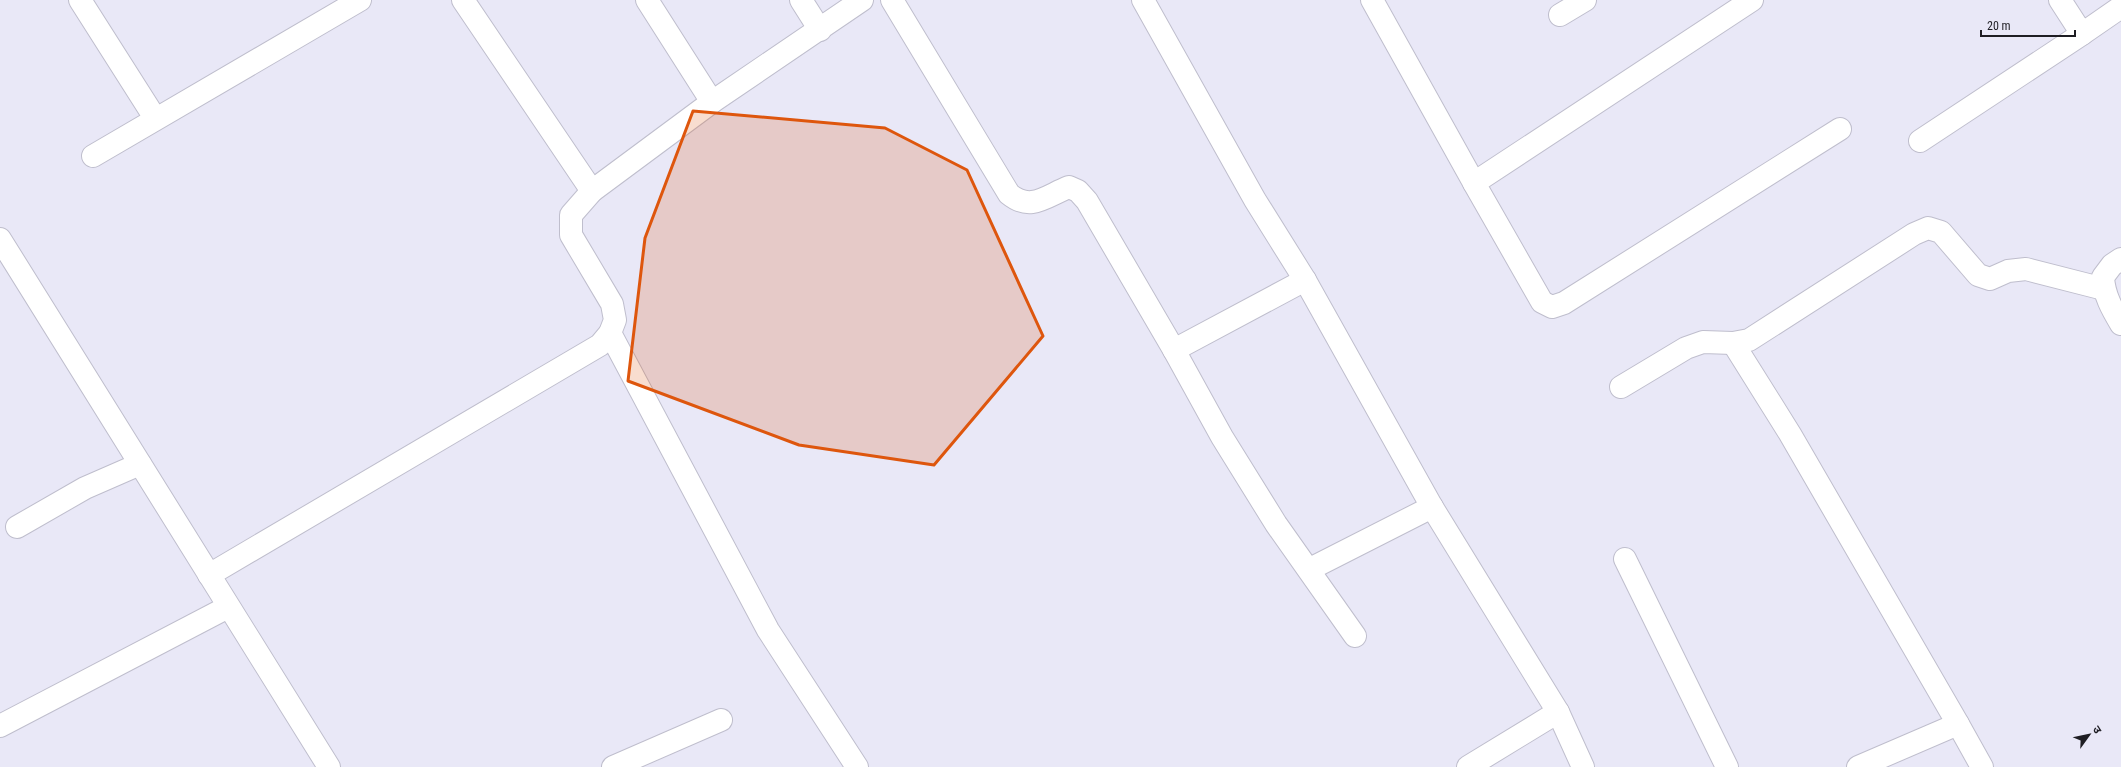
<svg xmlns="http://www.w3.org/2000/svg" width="2121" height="767" viewBox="0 0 2121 767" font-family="'Roboto Condensed','Noto Sans Devanagari',sans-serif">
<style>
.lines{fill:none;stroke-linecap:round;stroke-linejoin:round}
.street-casing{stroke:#bfbecd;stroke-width:24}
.secondary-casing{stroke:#bfbecd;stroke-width:24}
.street{stroke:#fff;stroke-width:22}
.secondary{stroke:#fff;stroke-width:22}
.marked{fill:#de560d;fill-opacity:0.2;stroke:#de560d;stroke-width:3;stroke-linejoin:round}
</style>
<rect width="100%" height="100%" fill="#e9e8f7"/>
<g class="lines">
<defs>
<g id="street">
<polyline points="80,0 155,118"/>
<polyline points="463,0 592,191"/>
<polyline points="647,0 712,102"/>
<polyline points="801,0 820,30"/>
<path d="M892 0 1009 194C1031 212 1046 196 1069 187L1078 191 1087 201 1174 350 1222 437 1276 524 1355 636"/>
<polyline points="1143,0 1255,200 1305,280 1432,507 1558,712 1583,767"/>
<polyline points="1372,0 1474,183"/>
<polyline points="1752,0 1474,183 1542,302 1552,307 1564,303 1840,129"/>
<polyline points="2060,0 2082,34 2121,7"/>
<polyline points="1560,15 1585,0"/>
<polyline points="1920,141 2082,34"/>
<polyline points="93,156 360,0"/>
<path d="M2121 259 2112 265 2103 277C2104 295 2112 309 2121 324"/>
<polyline points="610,333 768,630 857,767"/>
<polyline points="1733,343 1790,434 1958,724 1858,767"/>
<polyline points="1174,350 1305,280"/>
<polyline points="1621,387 1686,348 1703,342 1733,343 1749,340 1914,234 1928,228 1941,232 1978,275 1990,279 2008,271 2026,269 2104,289"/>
<polyline points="17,527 85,488 140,464"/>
<polyline points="1625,559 1727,767"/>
<polyline points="1310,569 1432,507"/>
<polyline points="209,575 600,345 610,333 615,320 612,304 571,235 571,215 592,191 712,102 862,0"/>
<polyline points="1958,724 1982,767"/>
<polyline points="0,726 228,607"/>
<polyline points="613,767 721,720"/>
<polyline points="1468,767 1558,712"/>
</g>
<polyline id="secondary" points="0,239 329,767"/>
</defs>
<use href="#street" class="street-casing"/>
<use href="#secondary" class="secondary-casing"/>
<use href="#street" class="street"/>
<use href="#secondary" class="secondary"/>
</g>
<path class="marked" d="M693 111 885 128 967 170 1043 336 934 465 799 445 628 381 645 238Z"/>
<g transform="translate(2089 735) rotate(57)" stroke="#e9e8f7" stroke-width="3" paint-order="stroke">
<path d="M0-3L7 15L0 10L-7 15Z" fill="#1e1d23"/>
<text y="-6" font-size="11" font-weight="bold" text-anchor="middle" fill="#1e1d23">उ</text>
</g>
<path d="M1981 30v6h94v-6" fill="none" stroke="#1e1d23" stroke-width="2"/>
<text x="1987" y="30" font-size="12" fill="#1e1d23" stroke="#e9e8f7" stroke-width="3" paint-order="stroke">20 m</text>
</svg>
